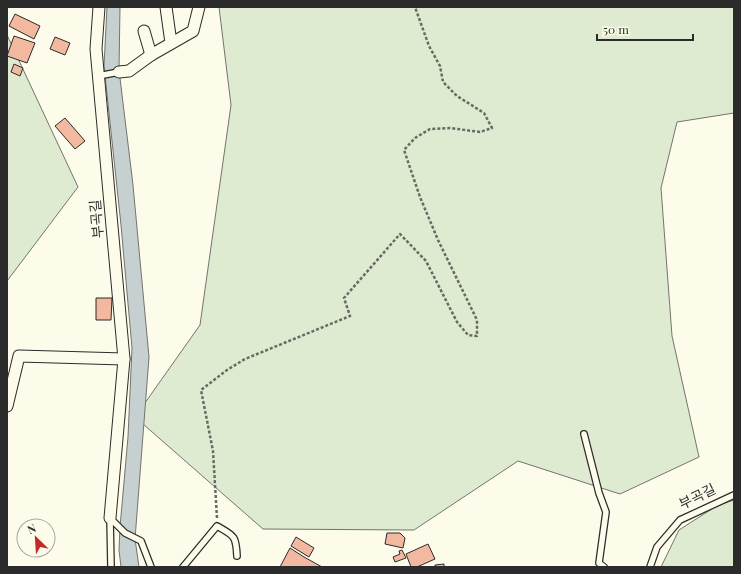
<svg xmlns="http://www.w3.org/2000/svg" width="741" height="574" viewBox="0 0 741 574" font-family="'Playfair Display','Noto Sans KR',serif">
<style>
.green{fill:#deebd1;stroke:#74746e}
.water{fill:#c7d0d0;stroke:#74746e}
.building{fill:#f2b8a0;stroke:#2b2b2b}
.lines{fill:none;stroke-linecap:round;stroke-linejoin:round}
.service-casing{stroke:#2b2b2b;stroke-width:8}
.minor-casing{stroke:#2b2b2b;stroke-width:13}
.path{stroke:#6a6964;stroke-width:2.5;stroke-dasharray:3 2;stroke-linecap:butt}
.service{stroke:#fdfbea;stroke-width:5.5}
.minor{stroke:#fdfbea;stroke-width:11}
.labels{text-anchor:middle;dominant-baseline:central;stroke-width:3;stroke-linejoin:round;paint-order:stroke}
.street-label{font-size:14px;fill:#2b2b2b;stroke:#fdfbea}
</style>
<rect width="100%" height="100%" fill="#fdfbea"/>
<g class="green">
<polygon points="219,7 734,7 734,113 677,122 661,188 672,336 699,457 620,494 518,461 414,530 263,529 135,417 200,325 231,105"/>
<polygon points="7,35 78,187 7,281"/>
<polygon points="734,500 734,567 661,567 679,530 718,505"/>
</g>
<polygon class="water" points="107,7 120,7 119,70 133,185 149,357 135,539 139,567 121,567 119,550 120,527 128,437 132,348 121,225 104,66"/>
<g class="building">
<polygon points="15,14 40,26 34,39 9,26"/>
<polygon points="14,36 35,43 27,63 7,56"/>
<polygon points="55,37 70,43 65,55 50,49"/>
<polygon points="14,64 23,68 20,76 11,72"/>
<polygon points="65,118 85,141 75,149 55,126"/>
<polygon points="96,298 112,298 111,320 96,320"/>
<polygon points="387,533 400,533 405,538 403,548 385,544"/>
<polygon points="296,537 314,548 309,557 291,546"/>
<polygon points="428,544 435,559 417,567 411,567 406,554"/>
<polygon points="290,548 304,557 322,567 280,567"/>
<polygon points="402,550 406,558 395,562 393,557 400,554 399,551"/>
<polygon points="444,564 444,567 435,567 435,565"/>
</g>
<g class="lines">
<defs>
<g id="service">
<polyline points="98,76 119,72"/>
<polyline points="584,434 599,493 606,512 599,563 604,567"/>
<polyline points="110,518 125,533 141,541 151,567"/>
<polyline points="110,518 111,567"/>
<path d="M183 567 217 526C234 536 236 535 237 556"/>
<polyline points="650,567 657,547 680,520 734,495"/>
</g>
<g id="minor">
<polyline points="99,7 96,49 124,359 110,518"/>
<polyline points="166,7 171,43"/>
<polyline points="144,31 151,55"/>
<polyline points="119,72 129,71 151,55 193,31 199,7"/>
<polyline points="7,406 19,356 124,359"/>
</g>
</defs>
<use href="#service" class="service-casing"/>
<use href="#minor" class="minor-casing"/>
<polyline class="path" points="217,518 213,451 201,390 227,370 245,359 350,316 344,298 400,234 426,261 457,322 468,335 477,336 477,320 438,240 420,197 404,150 415,138 430,129 450,128 480,132 492,128 484,113 457,96 443,82 440,66 429,46 415,7"/>
<use href="#service" class="service"/>
<use href="#minor" class="minor"/>
</g>
<g class="labels">
<g class="street-label">
<text transform="translate(96 219) rotate(-95)">부곡길</text>
<text transform="translate(697 496) rotate(-26)">부곡길</text>
</g>
</g>
<rect width="741" height="574" fill="none" stroke="#2b2b2b" stroke-width="16"/>
<g transform="translate(36 538) rotate(335)"><circle r="19" fill="#fdfbea" stroke="#a9a89e"/>
<path d="M0-3L7 15L0 10L-7 15Z" fill="#c62828"/>
<text y="-6" font-size="11" font-weight="bold" text-anchor="middle" fill="#2b2b2b">N</text>
</g>
<path d="M597 34v6h96v-6" fill="none" stroke="#2b2b2b" stroke-width="2"/>
<text x="603" y="34" font-size="12" fill="#2b2b2b" stroke="#fdfbea" stroke-width="3" paint-order="stroke">50 m</text>
</svg>
